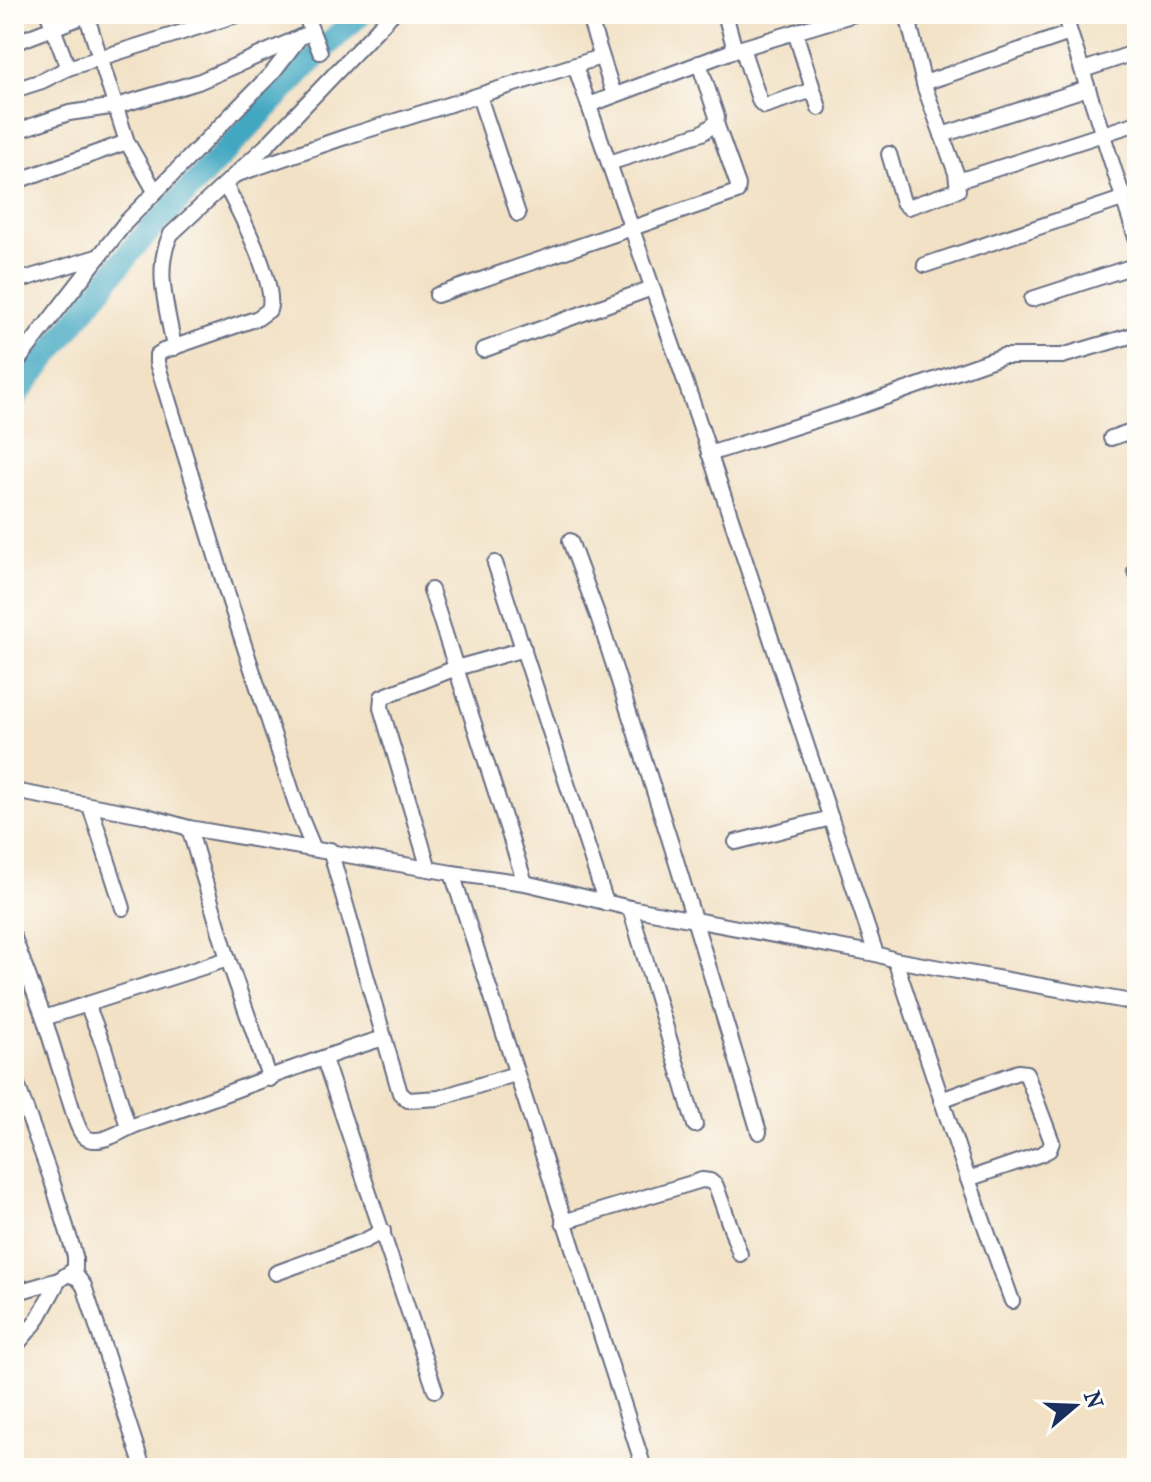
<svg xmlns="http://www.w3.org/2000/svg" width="1151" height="1482" viewBox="0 0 1151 1482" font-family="'IM FELL French Canon',serif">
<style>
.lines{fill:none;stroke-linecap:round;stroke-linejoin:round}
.river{stroke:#42a8c2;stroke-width:24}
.minor-casing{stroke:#666d82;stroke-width:18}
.minor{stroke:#fff;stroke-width:14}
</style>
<rect width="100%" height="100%" fill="#fdfcf7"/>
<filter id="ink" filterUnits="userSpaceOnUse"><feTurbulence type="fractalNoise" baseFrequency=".0125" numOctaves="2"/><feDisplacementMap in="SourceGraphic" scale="16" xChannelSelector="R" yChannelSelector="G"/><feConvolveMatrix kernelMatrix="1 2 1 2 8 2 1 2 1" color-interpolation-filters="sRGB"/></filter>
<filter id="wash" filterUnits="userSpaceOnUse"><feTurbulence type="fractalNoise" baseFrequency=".006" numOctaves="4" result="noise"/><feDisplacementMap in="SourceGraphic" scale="32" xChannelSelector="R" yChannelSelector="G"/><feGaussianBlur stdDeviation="1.8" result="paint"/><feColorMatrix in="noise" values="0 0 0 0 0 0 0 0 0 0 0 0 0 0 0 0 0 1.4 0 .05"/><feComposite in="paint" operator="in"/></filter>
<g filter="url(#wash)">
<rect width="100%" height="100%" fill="#f2e1c5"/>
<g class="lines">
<polyline class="river" points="14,398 134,247 320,52 360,14"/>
</g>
</g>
<g filter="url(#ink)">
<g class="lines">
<defs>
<g id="minor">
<polyline points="86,14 127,142 155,191"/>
<polyline points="305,14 320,52"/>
<polyline points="588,14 614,95"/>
<polyline points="725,14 735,50"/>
<polyline points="1064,14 1137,241"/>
<polyline points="909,20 931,14"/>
<polyline points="1066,20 1085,14"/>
<polyline points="795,32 819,108"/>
<polyline points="14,43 53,28 48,14"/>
<polyline points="742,48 760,102 764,106 813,90"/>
<polyline points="575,66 693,404 876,954"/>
<polyline points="68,68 240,14"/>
<polyline points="1083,70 1137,52"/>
<polyline points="924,83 1070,33"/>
<polyline points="14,90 42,81 68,68 53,28 89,14"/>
<polyline points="479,96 518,214"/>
<polyline points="589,105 735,50 855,14"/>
<polyline points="14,132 69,113 117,106 198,82 312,32"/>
<polyline points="942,135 1088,88"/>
<polyline points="889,154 903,202 908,207 958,190 956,173 925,88 907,14"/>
<polyline points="609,163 702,133 716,123 717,117 699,63"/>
<polyline points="238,174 348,136 601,57"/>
<polyline points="958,181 1137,123"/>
<polyline points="14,182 127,142"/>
<path d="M225 185C238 208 278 286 269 310L258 318 163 351 157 355V363L229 599 300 816 313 847"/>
<polyline points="925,265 1137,194"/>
<polyline points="14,282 100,256"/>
<polyline points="437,295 737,192 738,185 716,123"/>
<polyline points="1032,299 1137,265"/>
<path d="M174 348C168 309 153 270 171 234L265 147 392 14"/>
<polyline points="483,350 652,288"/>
<polyline points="14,366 125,223 273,72 300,37"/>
<polyline points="1111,438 1137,429"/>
<polyline points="709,454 863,405 1003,356 1062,356 1137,334"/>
<polyline points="570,541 599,619 671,844 759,1132"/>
<polyline points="495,563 606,903"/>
<polyline points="1135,571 1137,570"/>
<polyline points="431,590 525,883"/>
<polyline points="14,791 143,815 189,828 452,873 525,883 630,908 876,954 895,960 1137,1003"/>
<polyline points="90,806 123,908"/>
<polyline points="189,828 228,959 270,1079"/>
<polyline points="736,842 831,818"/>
<polyline points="330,850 400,1093 408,1100 439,1098 515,1074"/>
<polyline points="429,869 381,708 382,697 456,668 524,649"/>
<polyline points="452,873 644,1468"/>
<polyline points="630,908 695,1125"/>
<path d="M14 938 44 1018 76 1121C80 1131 83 1141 96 1140 111 1140 127 1127 141 1123 223 1097 302 1062 384 1038"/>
<polyline points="895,960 968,1179 1012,1301"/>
<polyline points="87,1004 104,1047 128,1127"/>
<polyline points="44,1018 228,959"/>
<polyline points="324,1059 435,1390"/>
<polyline points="14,1076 52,1181 75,1256 75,1269 59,1280 14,1293"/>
<polyline points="941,1100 1018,1072 1026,1073 1052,1142 1049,1150 1041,1154 968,1179"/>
<polyline points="563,1222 702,1180 710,1181 716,1186 740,1254"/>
<polyline points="276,1273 364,1241 383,1231"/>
<polyline points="70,1275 78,1278 84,1286 143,1468"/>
<polyline points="14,1348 36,1322 59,1280"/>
</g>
</defs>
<use href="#minor" class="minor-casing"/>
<use href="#minor" class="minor"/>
</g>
</g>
<rect width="1151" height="1482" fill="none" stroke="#fdfcf7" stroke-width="48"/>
<g transform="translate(1075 1406) rotate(71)" stroke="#fdfcf7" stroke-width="6" paint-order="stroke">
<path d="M0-6L14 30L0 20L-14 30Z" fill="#1b2f5e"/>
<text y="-12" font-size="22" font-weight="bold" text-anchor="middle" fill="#1b2f5e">N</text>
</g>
</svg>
